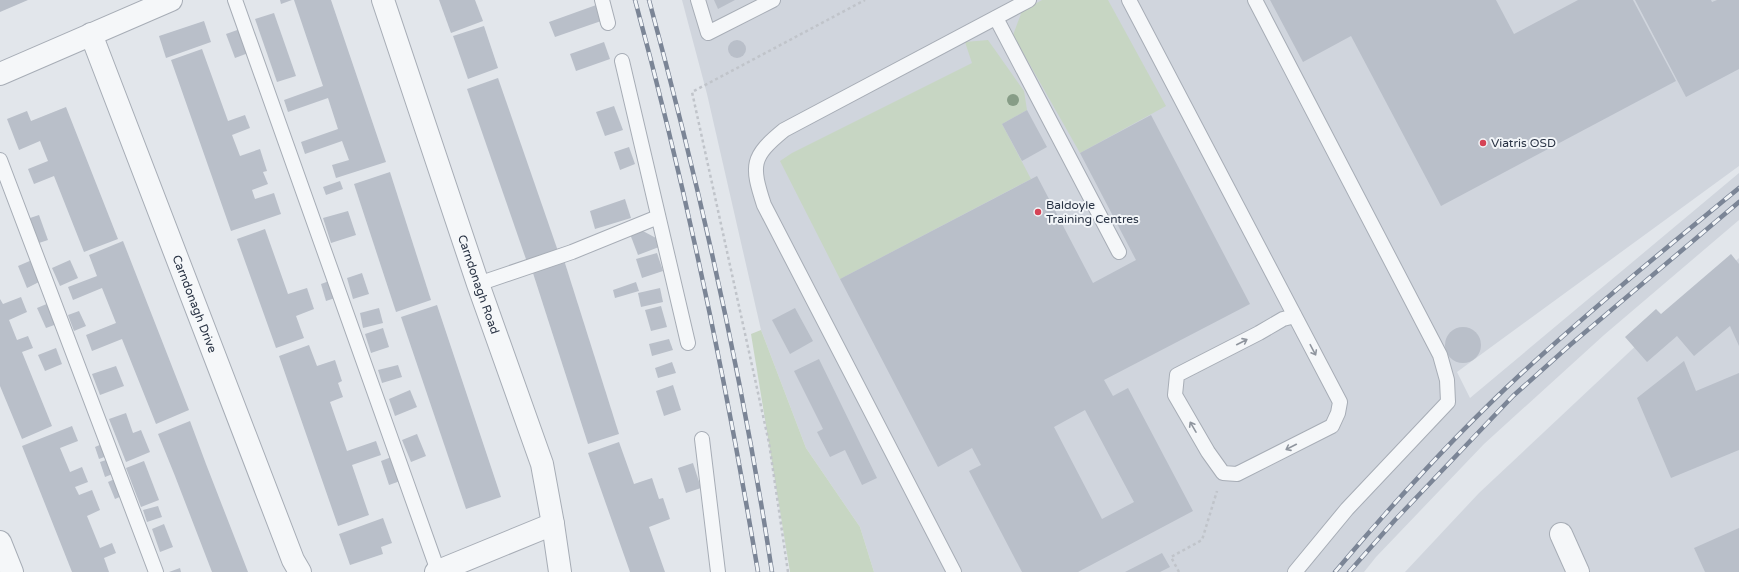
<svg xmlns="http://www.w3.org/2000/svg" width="1739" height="572" viewBox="0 0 1739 572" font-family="'Varela Round',sans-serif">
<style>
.built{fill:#d0d5dd}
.green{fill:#c7d6c3}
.building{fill:#b9bfc9;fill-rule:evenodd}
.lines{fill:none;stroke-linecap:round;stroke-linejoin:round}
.service-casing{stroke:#a7adb6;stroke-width:16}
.minor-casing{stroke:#a7adb6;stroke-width:24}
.path{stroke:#c0c4ca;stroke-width:2.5;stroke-dasharray:3 3;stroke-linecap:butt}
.service{stroke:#f5f7f9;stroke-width:14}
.minor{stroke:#f5f7f9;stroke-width:22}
.rail-casing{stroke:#7b8596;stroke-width:4.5}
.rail{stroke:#f2f5f8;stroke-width:3;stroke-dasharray:9;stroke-linecap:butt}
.tree{fill:#879d87}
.oneway{stroke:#8f959e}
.poi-dot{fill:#d54356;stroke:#f2f5f8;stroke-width:1.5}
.labels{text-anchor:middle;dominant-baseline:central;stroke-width:4;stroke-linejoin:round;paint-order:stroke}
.poi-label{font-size:12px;fill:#293344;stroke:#f2f5f8;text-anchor:start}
.street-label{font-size:12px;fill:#293344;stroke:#f2f5f8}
</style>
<rect width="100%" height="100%" fill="#e2e6eb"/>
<g class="built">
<polygon points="682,0 1739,0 1739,166 1457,372 1470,398 1739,173 1739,220 1604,335 1484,444 1376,557 1364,572 874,572 860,527 806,448 761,330 707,94"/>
<polygon points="1739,258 1739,572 1405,572 1479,493 1641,341"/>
</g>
<g class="green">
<polygon points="1042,0 1108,0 1166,106 1080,153 1013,35 1022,11"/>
<polygon points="988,40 1024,91 1027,110 1002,124 1031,179 840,279 780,161 792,153 972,63 965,42"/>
<polygon points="761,330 806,448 860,527 874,572 790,572 751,334"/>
</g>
<g class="building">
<polygon points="0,0 28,0 0,12"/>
<polygon points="280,0 292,0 281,4"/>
<polygon points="294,0 331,0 386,162 336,178 332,165 349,160 342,141 305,154 301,142 338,129 328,98 288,112 284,100 323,86"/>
<polygon points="439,0 475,0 483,21 451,33"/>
<polygon points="714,0 735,0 718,9"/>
<polygon points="1270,0 1496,0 1514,34 1578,0 1633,0 1676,81 1441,206 1351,36 1303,62"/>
<polygon points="1635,0 1711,0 1712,2 1717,0 1739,0 1739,69 1686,97"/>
<polygon points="599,4 604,20 555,37 549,22"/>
<polygon points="274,13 296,76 277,82 255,19"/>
<polygon points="204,21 211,42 166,58 159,36"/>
<polygon points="484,26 498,68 468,79 453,36"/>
<polygon points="243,28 251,52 235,58 226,34"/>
<circle cx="737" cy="49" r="9"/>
<polygon points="604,42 610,59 576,71 570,54"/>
<polygon points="202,49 228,121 245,115 250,128 232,135 240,156 260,149 267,171 263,172 268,184 252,190 255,199 274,193 281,214 231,231 171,60"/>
<polygon points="498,78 559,254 528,265 467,89"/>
<polygon points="614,106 623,130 605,136 596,112"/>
<polygon points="66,107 118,239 84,252 54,176 34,184 28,169 48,161 40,141 19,150 7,119 27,111 31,121"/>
<polygon points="1027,110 1047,147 1022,161 1002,124"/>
<path d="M1151 115 1250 304 1104 380 1113 396 1128 388 1193 511 1078 572H1022L969 471 981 465 972 448 938 467 840 279 1037 176 1093 283 1136 260 1080 153ZM1085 410 1134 502 1102 519 1054 427Z"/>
<polygon points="629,147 635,164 620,170 614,152"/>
<polygon points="390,172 431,300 396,312 354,184"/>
<polygon points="340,181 343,189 326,195 323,187"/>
<polygon points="625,199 631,218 595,229 590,211"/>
<polygon points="348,211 356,235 331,243 323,218"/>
<polygon points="39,215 48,240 39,243 30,218"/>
<polygon points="265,229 288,294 307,288 314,309 296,316 304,338 276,348 237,239"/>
<polygon points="641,230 656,238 659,247 638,255 630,234"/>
<polygon points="123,241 189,410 156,424 122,339 92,351 86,335 116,323 102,288 73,300 68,287 97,276 89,255"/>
<polygon points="657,253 663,271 642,278 636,259"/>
<polygon points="1731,254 1739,264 1739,346 1730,326 1694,356 1677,336 1647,362 1625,337 1656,309 1661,314"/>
<polygon points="32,260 41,281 27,288 18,266"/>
<polygon points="70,260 78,278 60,286 52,268"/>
<polygon points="564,260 619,434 588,444 532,270"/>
<polygon points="362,273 369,294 353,299 347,278"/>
<polygon points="332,280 338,297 326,301 321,284"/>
<polygon points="636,282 639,291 615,298 613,290"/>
<polygon points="660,288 663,302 641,307 638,293"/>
<polygon points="21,297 27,312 9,320 17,340 28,336 33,348 22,352 52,426 22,439 0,386 0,299 3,304"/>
<polygon points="49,303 57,324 46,328 37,308"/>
<polygon points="437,305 501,497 466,509 401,317"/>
<polygon points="661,306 667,327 651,331 645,310"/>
<polygon points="379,308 383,323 363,328 360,313"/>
<polygon points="795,308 813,341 790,354 772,320"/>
<polygon points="79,311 86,326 74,331 68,315"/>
<circle cx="1463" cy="345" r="18"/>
<polygon points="383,328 389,347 371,353 365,334"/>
<polygon points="669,339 673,350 652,356 649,344"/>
<polygon points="309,345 317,366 335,360 342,381 338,383 343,397 330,402 347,451 376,441 381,455 352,465 369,515 338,526 279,356"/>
<polygon points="56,348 62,364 45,371 38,355"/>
<polygon points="819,359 877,478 862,485 845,450 830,457 817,432 823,429 794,371"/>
<polygon points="1684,361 1696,391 1739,373 1739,450 1671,478 1637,398"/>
<polygon points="672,362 676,373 658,378 655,368"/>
<polygon points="398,365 402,377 382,383 378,370"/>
<polygon points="116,366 124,386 100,395 92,374"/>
<polygon points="673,385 681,410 664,416 656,391"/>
<polygon points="410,390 417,407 395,416 389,399"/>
<polygon points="126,413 133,433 141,430 150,452 126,462 109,419"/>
<polygon points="190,421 206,464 248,572 212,572 175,476 158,434"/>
<polygon points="72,426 78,441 60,448 70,472 82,467 88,482 75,487 79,495 92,490 100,510 87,516 100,548 112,543 116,553 104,558 109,572 72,572 22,446"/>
<polygon points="417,434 426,456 411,462 402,440"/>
<polygon points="619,442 634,484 652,478 659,499 663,498 670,519 649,527 665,572 630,572 588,453"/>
<polygon points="102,444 107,456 99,459 95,447"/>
<polygon points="394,456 403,480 389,485 381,461"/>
<polygon points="109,459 115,473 105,477 100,462"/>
<polygon points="144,461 159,500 141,507 126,468"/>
<polygon points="693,463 701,488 686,493 678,468"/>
<polygon points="117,478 124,495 115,499 108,482"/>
<polygon points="158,506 162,517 147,522 143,510"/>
<polygon points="383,518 392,543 381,547 383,554 350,565 339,534"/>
<polygon points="164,524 173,547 160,552 152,529"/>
<polygon points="1739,528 1739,572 1705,572 1694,548"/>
<polygon points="1162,553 1170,567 1160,572 1125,572"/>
<polygon points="180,568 181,572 169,572"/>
</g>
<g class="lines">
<defs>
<g id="service">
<polyline points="235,0 438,571"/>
<polyline points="602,0 608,23"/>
<polyline points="698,0 708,33 773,0"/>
<polyline points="1129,0 1340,402 1338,413 1332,426 1237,474 1223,473 1208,452 1175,395 1177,375 1259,333 1283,319 1295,316"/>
<polyline points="1255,0 1440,355 1447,380 1448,402 1347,509 1295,572"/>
<polyline points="996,18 1119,252"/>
<polyline points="622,61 688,343"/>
<polyline points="0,160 156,572"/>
<polyline points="478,284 572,252 658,217"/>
<polyline points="702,439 718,572"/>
<path d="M954 572 764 205C751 165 751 157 784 130L1029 0"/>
</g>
<g id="minor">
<path id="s1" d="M383 0 478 284 542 464 553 524 560 572"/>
<path id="s2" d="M91 34 293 560 300 572"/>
<polyline points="0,74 171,0"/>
<polyline points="1561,534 1578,572"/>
<polyline points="0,542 12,572"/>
<polyline points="436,572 553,524"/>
</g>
</defs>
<use href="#service" class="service-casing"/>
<use href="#minor" class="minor-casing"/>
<g class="path">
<polyline points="788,572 769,443 692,92 865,0"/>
<polyline points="1179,572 1171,557 1202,540 1217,491"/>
</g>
<use href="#service" class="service"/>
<use href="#minor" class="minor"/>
<defs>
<g id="rail">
<path d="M635 0C686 188 726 380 758 572"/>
<path d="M649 0C700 188 743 379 772 572"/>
<path d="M1335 572C1394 502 1456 434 1523 372 1593 308 1666 248 1739 188"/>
<polyline points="1349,572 1395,520 1513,396 1570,345 1739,202"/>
</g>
</defs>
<use href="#rail" class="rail-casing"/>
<use href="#rail" class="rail"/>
</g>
<circle class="tree" cx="1013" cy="100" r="6"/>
<defs><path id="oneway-shaft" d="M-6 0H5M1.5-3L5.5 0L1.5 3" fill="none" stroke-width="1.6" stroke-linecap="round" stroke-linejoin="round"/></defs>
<g class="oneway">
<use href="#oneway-shaft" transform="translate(1242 342) rotate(-27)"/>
<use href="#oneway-shaft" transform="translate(1313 350) rotate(62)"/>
<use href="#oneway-shaft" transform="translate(1193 427) rotate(-120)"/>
<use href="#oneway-shaft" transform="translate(1291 447) rotate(153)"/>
</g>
<g class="poi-dot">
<circle cx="1483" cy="143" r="4"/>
<circle cx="1038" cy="212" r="4"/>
</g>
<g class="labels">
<g class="poi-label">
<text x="1491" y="143">Viatris OSD</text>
<text x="1046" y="205">Baldoyle<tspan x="1046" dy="14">Training Centres</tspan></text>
</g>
<g class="street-label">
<text stroke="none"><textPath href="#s1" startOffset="300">Carndonagh Road</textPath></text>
<text stroke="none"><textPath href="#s2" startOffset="289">Carndonagh Drive</textPath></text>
</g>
</g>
</svg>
